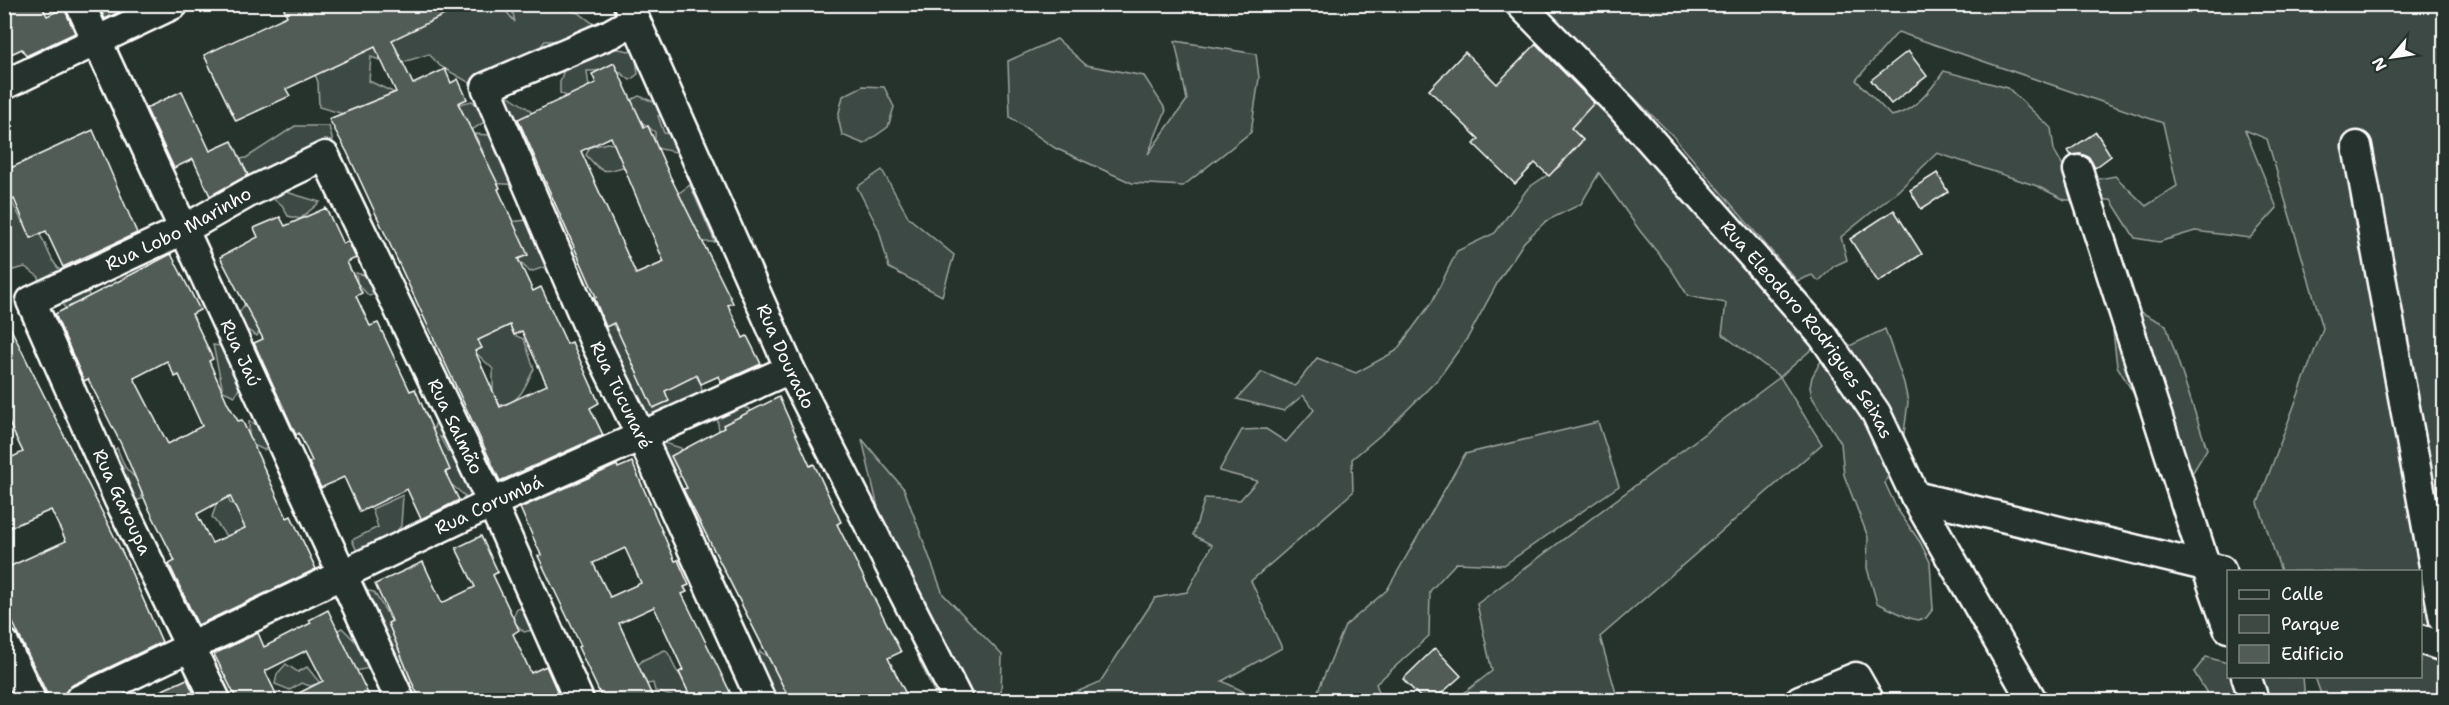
<svg xmlns="http://www.w3.org/2000/svg" width="2449" height="705" viewBox="0 0 2449 705" font-family="'Shantell Sans',sans-serif">
<style>
.green{fill:#3e4944;stroke:#9ea4a2;stroke-width:1.5;fill-rule:evenodd}
.building{fill:#515c57;stroke:#fff;stroke-width:1.5;fill-rule:evenodd}
.lines{fill:none;stroke-linecap:round;stroke-linejoin:round}
.minor-casing{stroke:#fff;stroke-width:33}
.minor{stroke:#26332d;stroke-width:28}
.labels{text-anchor:middle;dominant-baseline:central;stroke-width:5;stroke-linejoin:round;paint-order:stroke}
.street-label{font-size:18px;fill:#fff;stroke:#26332d}
</style>
<rect width="100%" height="100%" fill="#26332d"/>
<filter id="ink" filterUnits="userSpaceOnUse"><feTurbulence type="fractalNoise" baseFrequency=".0167" numOctaves="2"/><feDisplacementMap in="SourceGraphic" scale="12" xChannelSelector="R" yChannelSelector="G"/><feConvolveMatrix kernelMatrix="1 2 1 2 8 2 1 2 1" color-interpolation-filters="sRGB"/></filter>
<g filter="url(#ink)">
<g class="green">
<polygon points="459,5 501,5 515,22 511,5 573,5 571,11 579,13 603,31 588,40 545,41 498,99 440,66 429,54 394,65 371,57 369,81 408,99 347,115 319,107 318,82 310,62"/>
<path d="M1540 5H2444V700H2323L2315 677 2420 676V572L2281 571 2258 503 2323 328 2267 139 2245 130 2277 208 2250 238 2195 231 2159 242 2135 238 2111 200H2065L2037 186 1937 153 1899 190 1841 237 1847 260 1834 266 1819 281 1812 275 1797 281 1672 135ZM1898 32 2163 123 2177 186 2146 206 2115 176 2090 181 2069 176 2054 150 2051 128 2008 88 1944 71C1931 90 1914 112 1891 116L1856 80Z"/>
<polygon points="1057,39 1086,65 1144,76 1166,110 1148,154 1187,100 1175,41 1256,54 1259,78 1251,132 1183,186 1132,183 1055,148 1010,117 1008,61"/>
<polygon points="602,46 635,52 638,74 630,80 617,70 587,71 590,96 578,102 560,93 560,82 565,66"/>
<polygon points="863,86 884,87 894,107 888,127 864,144 842,135 838,117 843,96"/>
<polygon points="509,96 530,110 534,119 525,130 507,126 499,108"/>
<polygon points="639,96 662,105 667,115 658,116 664,133 675,135 681,153 655,148 655,132 635,117 631,100"/>
<polygon points="1599,98 1821,341 1780,377 1822,444 1600,637 1618,700 1455,700 1492,671 1477,604 1780,377 1722,334 1726,303 1688,296 1671,269 1640,231 1599,173 1581,204 1546,221 1524,242 1499,280 1468,337 1438,379 1390,427 1352,459 1353,492 1251,581 1282,648 1222,681 1261,700 1058,700 1100,682 1155,598 1187,592 1212,545 1193,535 1205,498 1240,500 1257,481 1219,471 1242,430 1266,429 1286,442 1314,410 1303,395 1284,411 1237,399 1262,372 1295,386 1317,358 1356,373 1396,351 1432,302 1457,251 1495,233 1528,188 1559,167 1583,140 1564,123"/>
<polygon points="472,101 484,112 486,121 472,130 458,124 459,104"/>
<polygon points="295,126 329,126 336,155 321,177 290,181 286,192 320,202 300,219 288,216 282,205 249,183 239,159 246,158"/>
<path d="M475 134 489 135 500 160 513 163 533 150 551 173C533 187 513 185 492 183L484 154Z"/>
<path d="M607 143 614 144 626 166C602 173 603 174 586 155L590 147Z"/>
<polygon points="882,170 909,218 954,255 942,296 889,268 879,230 857,187"/>
<polygon points="690,185 715,242 703,242 693,227 679,193"/>
<path d="M11 200 23 223C50 234 42 251 59 269 70 280 84 282 90 297L74 319 59 300 34 297 39 277 25 267 5 272V201Z"/>
<polygon points="527,220 546,232 554,264 530,272 519,261 510,222"/>
<polygon points="356,273 383,280 386,291 369,296 357,283"/>
<polygon points="2109,296 2166,325 2207,449 2182,490 2162,479 2146,414 2117,366"/>
<polygon points="247,301 262,326 257,336 242,327 237,316"/>
<polygon points="609,320 641,360 642,385 655,407 686,359 701,384 703,401 663,421 637,413 599,338"/>
<path d="M510 325 514 335 524 339 534 369C524 387 522 402 500 405L493 392V369L476 353V341Z"/>
<polygon points="1885,329 1904,383 1908,402 1902,449 1892,465 1885,483 1897,509 1920,542 1930,562 1933,609 1926,618 1917,620 1907,617 1877,603 1867,568 1868,537 1844,475 1841,443 1812,397 1810,387 1812,377 1822,359"/>
<path d="M213 345 229 347C238 364 247 379 235 396L223 391Z"/>
<polygon points="729,403 750,409 751,432 721,444 717,417"/>
<polygon points="455,411 480,422 477,435 459,444 440,437 448,452 501,470 500,484 488,492 466,484 488,521 450,511 465,496 446,480 447,464 431,437 435,424"/>
<polygon points="249,421 267,430 269,447 264,450 249,443"/>
<polygon points="1598,422 1619,486 1504,565 1456,563 1430,591 1429,636 1376,684 1382,700 1323,700 1317,693 1345,626 1387,590 1465,454"/>
<polygon points="862,439 904,489 943,594 1002,655 1001,700 938,700 919,660 946,650 879,512"/>
<polygon points="655,440 681,448 689,469 679,477 661,478"/>
<polygon points="117,448 125,467 141,484 142,499 131,502 108,454"/>
<polygon points="204,490 240,491 228,497 230,503 245,510 258,531 234,547 212,517 217,503"/>
<polygon points="403,495 401,526 396,532 357,551 352,540 378,527 372,509"/>
<polygon points="363,590 374,592 399,633 417,673 409,685 392,680"/>
<polygon points="517,608 533,612 533,630 524,632 512,620"/>
<polygon points="342,628 363,649 369,668 356,671 336,631"/>
<path d="M665 650C672 656 671 661 675 668 679 676 687 680 691 689L680 699 655 691 653 683 647 684 636 667 643 660Z"/>
<polygon points="760,651 775,663 791,700 773,700 757,671"/>
<polygon points="2206,657 2228,663 2228,676 2303,677 2305,700 2211,700 2194,672"/>
<polygon points="286,664 298,672 307,667 320,683 310,686 301,683 290,690 275,684 277,674"/>
</g>
<g class="building">
<polygon points="4,4 41,4 47,16 64,8 75,33 26,56 22,49 4,57"/>
<polygon points="98,4 135,4 105,19"/>
<path d="M282 4H467L392 40 413 84 445 69 451 83 458 79 467 99 458 103 500 188 498 189 528 255 518 259 533 291 541 287 567 344 572 342 599 403 590 408 603 435 500 481 347 152 329 119 396 92 375 47 286 89 290 96 236 121 204 55 287 16ZM510 325 514 335 522 331 547 385 500 407 475 351 482 348 478 340Z"/>
<polygon points="1536,44 1594,103 1571,128 1583,140 1549,176 1535,163 1515,184 1474,144 1479,139 1429,90 1465,52 1497,84"/>
<polygon points="1908,51 1927,76 1891,104 1871,80"/>
<path d="M614 63 644 127 648 126 670 176 733 303 728 305 743 338 747 336 761 364 721 382 719 376 701 384 697 375 665 391 669 401 653 408 614 323 606 327 594 297H596L518 119 596 83 592 74ZM611 137 664 262 636 274 581 151Z"/>
<polygon points="182,91 210,151 232,141 248,175 210,196 193,159 174,168 146,108"/>
<polygon points="93,130 137,233 63,267 46,231 31,238 14,199 4,204 4,171"/>
<polygon points="2096,132 2111,156 2095,168 2089,157 2081,154 2071,155 2068,151"/>
<polygon points="1937,173 1948,192 1921,209 1910,190"/>
<polygon points="326,208 343,244 348,241 356,258 347,262 362,293 356,296 370,326 378,323 410,391 415,389 450,470 445,472 459,500 421,519 407,489 360,512 344,477 321,488 309,463 312,461 299,433 296,435 254,343 263,339 220,257 258,237 254,228 280,217 285,226"/>
<polygon points="1894,210 1922,254 1878,282 1850,239"/>
<path d="M171 254 200 310 192 314 213 359 209 361 228 404 238 421 242 420 287 518 291 516 316 569 198 625 169 564 175 561 147 505 121 444 88 379 84 381 55 314ZM167 361 175 377 179 375 202 426 168 444 134 378ZM230 496 245 528 212 543 197 514Z"/>
<polygon points="4,315 125,558 162,642 72,685 64,694 50,700 4,604 4,569 66,541 51,510 4,530 4,461 23,452 4,413"/>
<polygon points="779,397 810,466 814,464 841,522 837,524 901,652 888,658 909,700 790,700 683,489 687,488 671,456 724,428 723,425"/>
<path d="M632 462 675 561 678 560 689 585 684 587 687 592 682 594 734 700H692L679 672 683 670 654 607 619 623 654 700H603L578 647 581 646 538 556 541 555 520 508 617 465 618 468ZM625 548 641 583 610 597 593 563Z"/>
<polygon points="481,536 498,572 493,575 519,630 513,634 531,673 546,666 561,700 521,700 518,694 504,700 421,700 414,687 388,623 392,621 375,584 423,562 442,603 475,587 456,548"/>
<polygon points="328,610 371,700 285,700 323,681 307,650 265,671 279,700 237,700 214,654 258,633 264,647 311,623 309,620"/>
<polygon points="1435,648 1461,676 1434,700 1423,700 1403,679"/>
<polygon points="187,679 197,700 140,700"/>
</g>
<g class="lines">
<defs>
<g id="minor">
<path id="s1" d="M80 4 400 700"/>
<path id="s2" d="M628 4 790 369 958 700"/>
<path id="s3" d="M1520 4 1621 107 1823 336 1876 413 1915 496 2032 700"/>
<path id="s4" d="M635 20 610 34 486 87 593 338 642 438 761 700"/>
<polyline points="4,85 174,4"/>
<polyline points="2357,146 2444,620"/>
<polyline points="2078,170 2205,564 2228,628"/>
<polyline points="1915,496 2221,570"/>
<polyline points="2420,639 2444,647"/>
<polyline points="4,643 31,700"/>
<polyline points="2246,676 2254,700"/>
<path id="s5" d="M79 700 492 503 790 369"/>
<path id="s6" d="M216 700 119 500 31 301 183 230 248 193 325 156 492 503 579 700"/>
<polyline points="1800,700 1856,677 1869,700"/>
</g>
</defs>
<use href="#minor" class="minor-casing"/>
<use href="#minor" class="minor"/>
</g>
</g>
<g class="labels">
<g class="street-label">
<text stroke="none"><textPath href="#s6" startOffset="604">Rua Lobo Marinho</textPath></text>
<text stroke="none"><textPath href="#s3" startOffset="435">Rua Eleodoro Rodrigues Seixas</textPath></text>
<text stroke="none"><textPath href="#s1" startOffset="384">Rua Jaú</textPath></text>
<text stroke="none"><textPath href="#s2" startOffset="386">Rua Dourado</textPath></text>
<text stroke="none"><textPath href="#s4" startOffset="500">Rua Tucunaré</textPath></text>
<text stroke="none"><textPath href="#s6" startOffset="1068">Rua Salmão</textPath></text>
<text transform="translate(122 502) rotate(65)">Rua Garoupa</text>
<text stroke="none"><textPath href="#s5" startOffset="454">Rua Corumbá</textPath></text>
</g>
</g>
<rect width="2449" height="705" fill="none" stroke="#26332d" stroke-width="24"/>
<rect x="12" y="12" width="2425" height="681" fill="none" stroke="#fff" stroke-width="2" filter="url(#ink)"/>
<rect x="2227" y="570" width="195" height="108" fill="#26332d" stroke="#7d8581" stroke-width="1.5"/>
<rect x="2239" y="590" width="30" height="9" fill="#26332d" stroke="#7d8581" stroke-width="1.5"/>
<text x="2281" y="600" font-size="18" fill="#ffffff">Calle</text>
<rect x="2239" y="615" width="30" height="18" fill="#3e4944" stroke="#7d8581" stroke-width="1.5"/>
<text x="2281" y="630" font-size="18" fill="#ffffff">Parque</text>
<rect x="2239" y="645" width="30" height="18" fill="#515c57" stroke="#7d8581" stroke-width="1.5"/>
<text x="2281" y="660" font-size="18" fill="#ffffff">Edificio</text>
<g transform="translate(2392 57) rotate(241)" stroke="#26332d" stroke-width="4.5" paint-order="stroke">
<path d="M0-4.5L10 22L0 15L-10 22Z" fill="#ffffff"/>
<text y="-9" font-size="16" font-weight="bold" text-anchor="middle" fill="#ffffff">N</text>
</g>
</svg>
